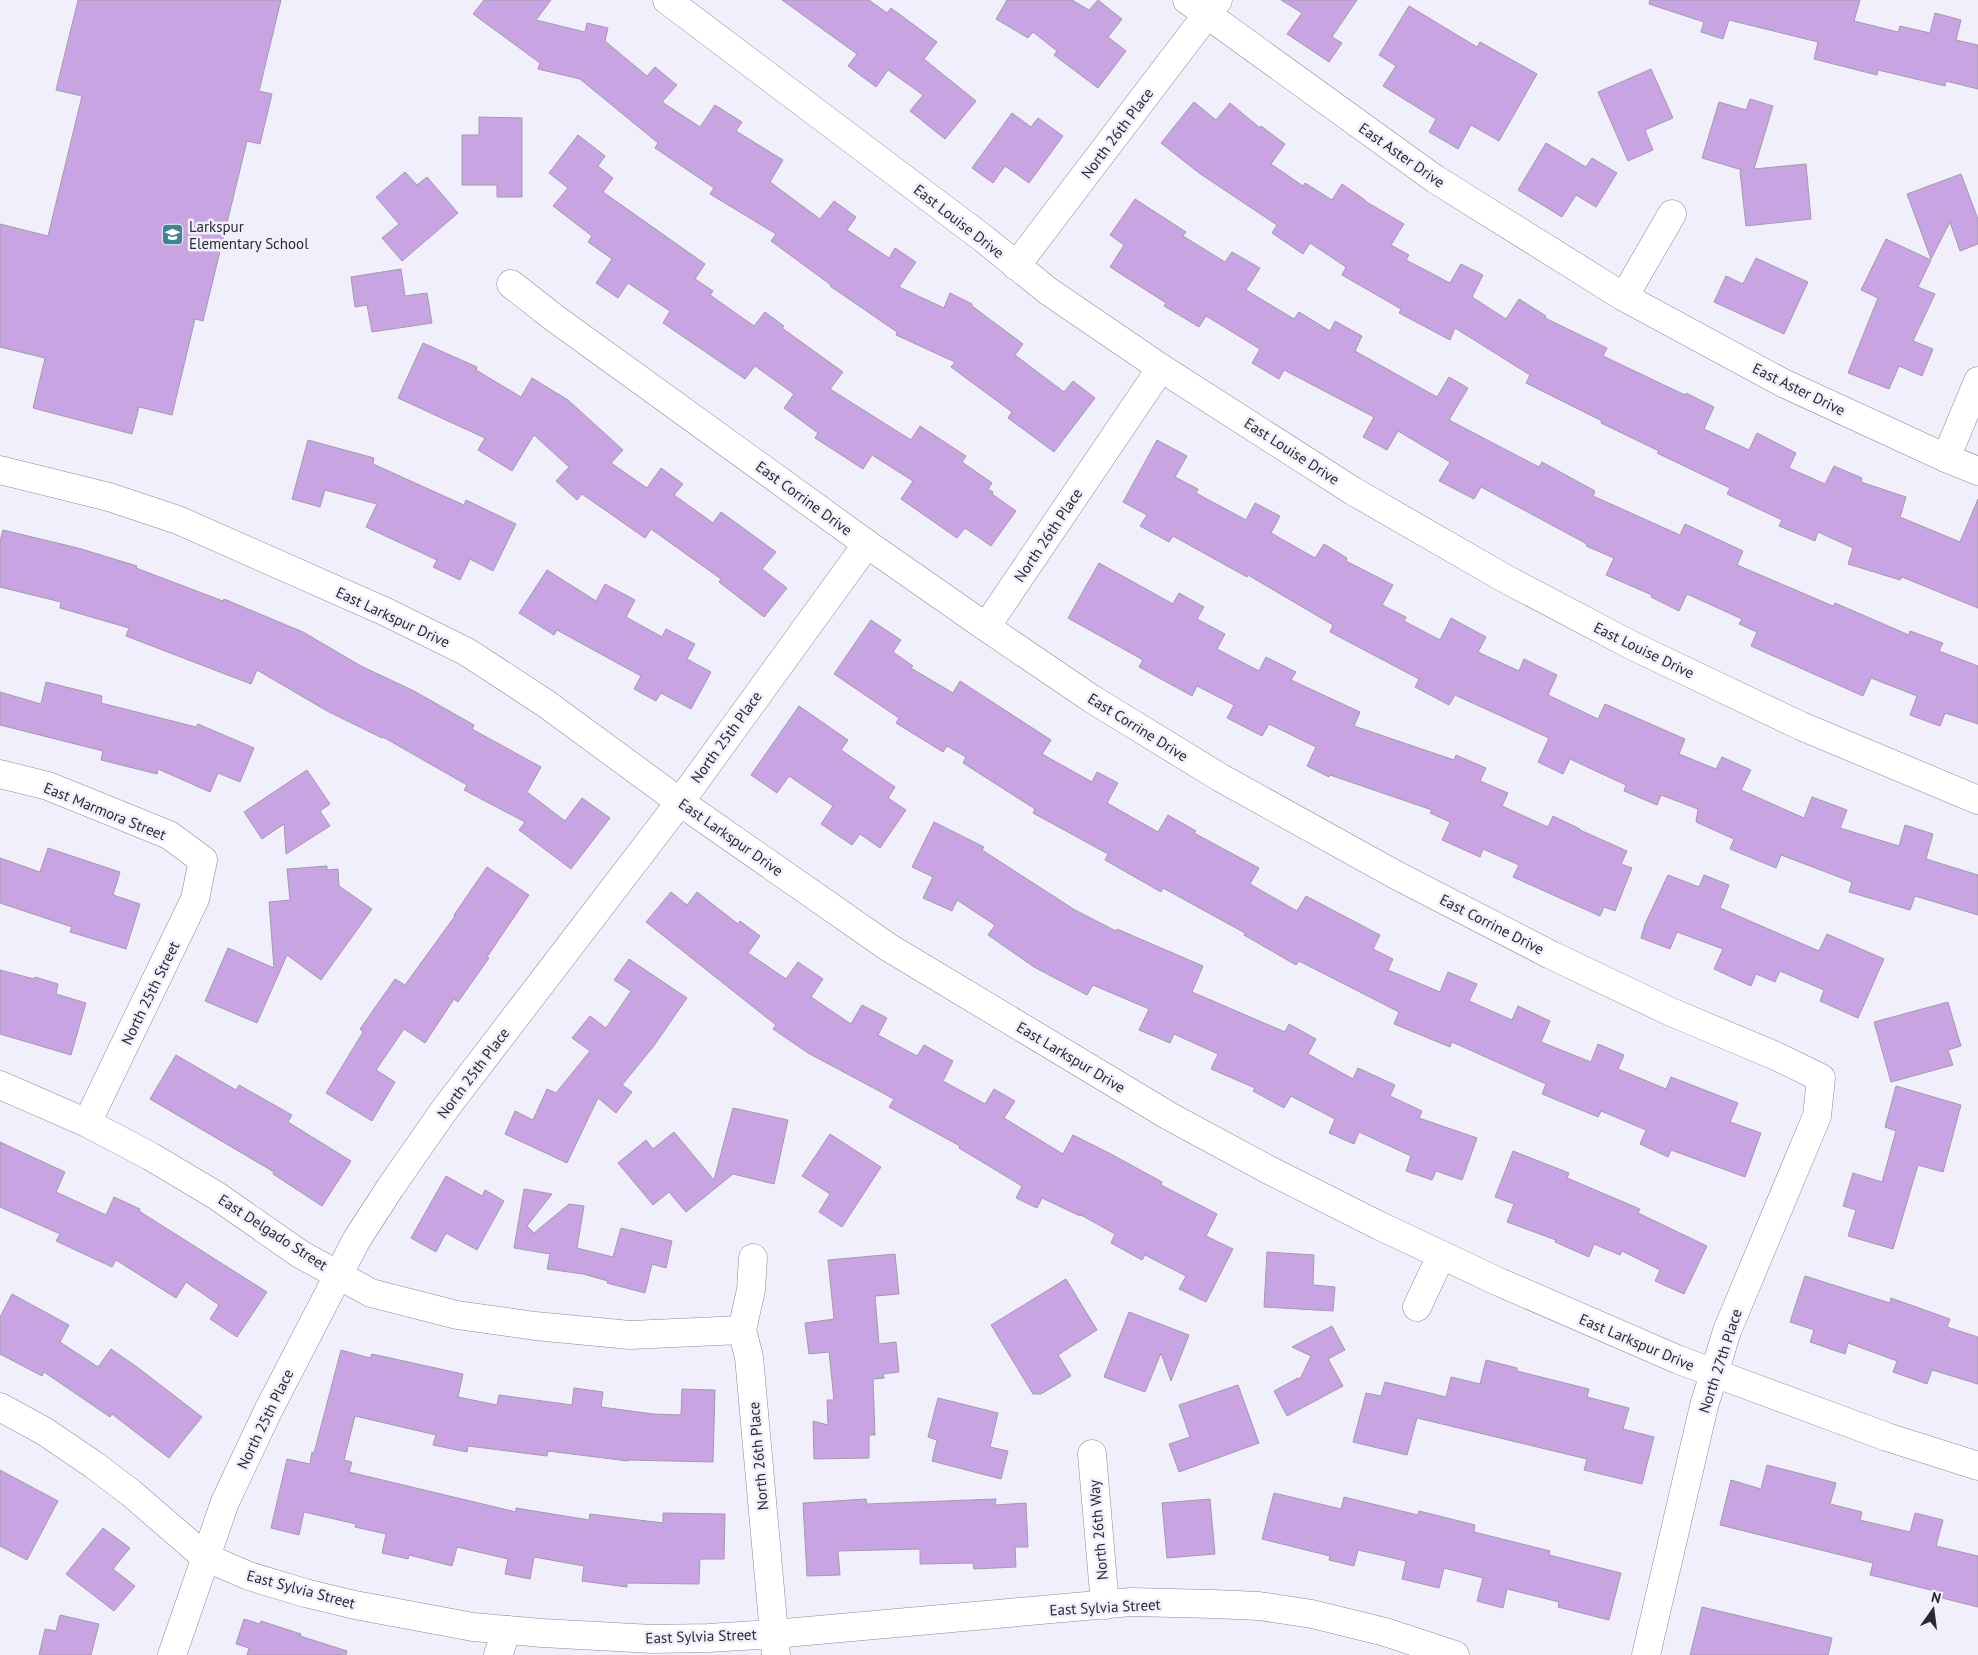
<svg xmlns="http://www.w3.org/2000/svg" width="1978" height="1655" viewBox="0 0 1978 1655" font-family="'PT Sans',sans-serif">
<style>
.building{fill:#c8a4e3;stroke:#a49aad}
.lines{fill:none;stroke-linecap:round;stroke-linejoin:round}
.minor-casing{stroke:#8c879b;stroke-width:29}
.minor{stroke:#fff;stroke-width:28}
.labels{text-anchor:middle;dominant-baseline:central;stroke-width:5;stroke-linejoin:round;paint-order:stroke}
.street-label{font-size:15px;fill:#2a2830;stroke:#f2effc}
.poi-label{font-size:15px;fill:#2a2830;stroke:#f2effc;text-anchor:start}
</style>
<rect width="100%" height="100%" fill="#f2effc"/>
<g class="building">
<polygon points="78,0 281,0 259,91 272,94 260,144 247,141 203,321 195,319 172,415 139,407 132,434 33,408 45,358 0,347 0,224 48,236 82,96 56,90"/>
<polygon points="484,0 551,0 536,20 585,32 587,23 608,28 605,41 647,76 655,67 677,85 662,102 700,127 715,105 742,122 736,131 783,160 770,182 820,219 834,201 856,217 847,230 889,258 895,248 916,262 899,287 944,308 950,293 972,304 972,306 1023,344 1015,355 1064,392 1073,381 1095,398 1054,452 1008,418 1012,412 951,367 955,362 896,335 897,332 830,286 831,285 771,241 776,234 710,194 714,188 655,148 658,143 580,79 538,69 540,63 473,14"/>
<polygon points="782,0 869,0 887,13 891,8 937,42 924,59 976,101 945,139 910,111 923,95 888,70 876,87 848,66 857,54"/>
<polygon points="1007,0 1072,0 1089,10 1098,0 1122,19 1108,37 1126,51 1098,88 1054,55 1057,51 1033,32 1028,38 996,19"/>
<polygon points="1281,0 1357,0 1332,37 1342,43 1329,62 1287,34 1302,13"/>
<polygon points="1650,0 1860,0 1854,21 1898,32 1900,26 1930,33 1935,13 1961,20 1956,40 1978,45 1978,89 1946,81 1945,86 1878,70 1877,75 1814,59 1818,42 1729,20 1723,39 1701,32 1704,22 1649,4"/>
<polygon points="1409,6 1477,47 1480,42 1537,74 1499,141 1471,125 1458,149 1429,132 1436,119 1383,86 1396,66 1379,55"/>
<polygon points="1651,69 1673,118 1645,130 1653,150 1628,161 1598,92"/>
<polygon points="1750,99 1773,106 1754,169 1806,164 1811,219 1746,226 1740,171 1742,170 1702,158 1719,102 1746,110"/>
<polygon points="1194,102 1216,120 1230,103 1260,128 1261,126 1285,144 1271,164 1303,186 1305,183 1332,200 1342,184 1365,200 1365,201 1404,224 1391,245 1409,255 1406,260 1450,283 1461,264 1483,275 1472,297 1506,319 1519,299 1546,316 1545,318 1607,348 1603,356 1685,395 1686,393 1714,407 1704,429 1749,450 1757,433 1796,453 1789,468 1825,484 1834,466 1862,478 1861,482 1906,497 1900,517 1960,542 1978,499 1978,608 1902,577 1900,580 1848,564 1853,548 1818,532 1815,541 1779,526 1782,520 1727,494 1730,488 1657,453 1659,451 1601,423 1602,421 1526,383 1530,375 1455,328 1450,340 1399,313 1401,309 1342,275 1346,267 1310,243 1303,254 1272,233 1277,225 1199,173 1161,143"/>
<polygon points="1012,113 1031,127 1038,118 1063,136 1029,183 1005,166 993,183 972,168"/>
<polygon points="479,117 522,118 522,197 497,197 497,185 462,185 462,135 479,135"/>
<polygon points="578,135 605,156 598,166 613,178 603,192 705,264 695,279 713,291 710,295 754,326 765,312 784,326 782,328 843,372 830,389 911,440 920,426 966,456 962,462 992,483 988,489 993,492 992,494 1016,511 991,546 965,528 957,538 901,499 913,481 872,455 863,469 815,438 818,433 784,408 794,394 755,366 745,379 663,323 670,311 628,283 618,298 596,283 612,259 588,242 592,236 553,206 568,188 549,173"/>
<polygon points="1546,143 1586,167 1592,158 1617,173 1596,207 1576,195 1562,217 1518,190"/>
<polygon points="405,172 417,185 427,177 458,213 402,261 382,238 399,224 376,197"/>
<polygon points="1961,174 1978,219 1978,244 1960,251 1950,222 1931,259 1907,194"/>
<polygon points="1135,199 1186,232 1183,236 1225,262 1232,252 1260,268 1246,290 1294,319 1299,312 1330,331 1335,321 1362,336 1355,351 1437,397 1449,377 1468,388 1449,420 1539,467 1542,462 1595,491 1593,496 1680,535 1685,524 1743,551 1737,565 1833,606 1835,603 1909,635 1910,631 1943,643 1939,651 1978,666 1978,724 1945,713 1940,726 1910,715 1917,696 1871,678 1863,696 1751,646 1757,632 1739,624 1742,619 1687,594 1679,611 1651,597 1652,595 1606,575 1614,558 1586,546 1587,544 1481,487 1474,499 1439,481 1450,462 1398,431 1387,450 1363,437 1374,417 1284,370 1279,379 1252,363 1260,349 1206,316 1199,327 1164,306 1166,303 1110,267 1124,245 1110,235"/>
<polygon points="1886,239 1931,260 1918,287 1935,294 1913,341 1933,349 1922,376 1899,366 1889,389 1848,373 1878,298 1861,290"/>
<polygon points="1756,258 1808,282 1784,334 1714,302 1726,276 1743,284"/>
<polygon points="401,269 405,296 427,293 432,323 372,332 367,305 355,307 351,277"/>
<polygon points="423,343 477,367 476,370 521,397 532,378 568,400 623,450 611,463 647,488 661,468 683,484 674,495 713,523 721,512 776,552 762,569 787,588 764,617 719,582 721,579 651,529 645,538 582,494 577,500 556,481 569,467 534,435 512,471 478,450 485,438 398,398"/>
<polygon points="308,440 374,458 373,464 464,505 466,500 516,524 493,571 470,559 460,580 433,567 437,560 366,527 377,504 325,490 320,507 292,499"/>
<polygon points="1157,440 1187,456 1175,477 1198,489 1196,493 1246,520 1255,503 1280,516 1271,533 1315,558 1324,544 1347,558 1346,561 1393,585 1382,605 1406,617 1404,621 1440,640 1451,618 1486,637 1478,652 1519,671 1524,659 1557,675 1548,695 1598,719 1605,704 1685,739 1679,754 1716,769 1722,757 1751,770 1741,790 1804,818 1812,797 1847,810 1840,828 1899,846 1905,825 1933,834 1926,859 1978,875 1978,915 1915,896 1910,910 1849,892 1852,882 1781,855 1776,868 1730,849 1734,839 1696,822 1698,809 1661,795 1657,805 1624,791 1626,785 1570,759 1563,774 1538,762 1549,738 1455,695 1449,705 1415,687 1419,679 1330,632 1333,625 1248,575 1247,577 1173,536 1169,542 1140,526 1147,515 1123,502"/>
<polygon points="3,530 78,548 137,566 136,568 223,601 224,599 303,632 361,666 414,691 474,725 472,729 541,767 527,792 565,821 582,798 610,818 571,869 519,830 525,822 464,790 467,785 383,737 382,738 327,711 257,670 251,684 126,636 129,628 60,608 61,602 0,587 0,541"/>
<polygon points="1099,563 1173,604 1179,593 1204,607 1197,619 1225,634 1217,649 1259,671 1266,657 1296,672 1291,680 1360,712 1354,726 1454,760 1456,755 1486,768 1480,781 1508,793 1502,806 1548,827 1553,816 1580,829 1580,830 1627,851 1621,864 1632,868 1615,911 1604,907 1600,916 1513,877 1519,865 1483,849 1480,857 1442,840 1450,822 1430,813 1432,810 1330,775 1329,777 1307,766 1316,747 1269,724 1262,736 1227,718 1234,705 1197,686 1192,696 1139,667 1143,660 1068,618"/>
<polygon points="547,570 596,601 605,584 635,600 626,617 662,637 666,629 695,644 687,659 711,672 691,709 661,693 656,701 634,689 641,676 557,630 554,635 519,613"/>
<polygon points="871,620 901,640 893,652 913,666 911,668 953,693 960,681 1051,740 1042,754 1092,782 1097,772 1118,783 1107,803 1158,832 1168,815 1196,831 1194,833 1259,868 1250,884 1297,911 1306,896 1380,935 1373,949 1393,959 1388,970 1440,992 1448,972 1477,984 1469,1001 1512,1020 1518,1006 1550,1021 1541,1042 1591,1062 1598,1044 1624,1055 1618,1069 1666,1089 1671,1077 1738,1103 1730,1122 1761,1133 1745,1177 1671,1150 1668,1157 1640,1144 1646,1130 1601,1111 1598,1117 1542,1094 1546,1084 1452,1042 1450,1047 1394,1024 1399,1012 1299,961 1296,965 1244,935 1245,933 1163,888 1161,892 1105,860 1108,854 1033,813 1035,809 963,763 966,757 947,746 943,752 896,723 899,718 834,674"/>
<polygon points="46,682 102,696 101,703 196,727 198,724 254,748 240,782 218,773 210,792 158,769 157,774 101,760 103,751 0,725 0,692 41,704"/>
<polygon points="799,706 848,740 841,750 895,787 888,798 906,810 880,848 860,834 852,845 821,824 833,806 789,776 777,793 751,775"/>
<polygon points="307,770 330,804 320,811 330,826 286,854 284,824 262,839 244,812"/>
<polygon points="934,822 984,847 982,850 1075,910 1116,931 1117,929 1203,966 1192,992 1285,1032 1289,1024 1316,1039 1308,1054 1353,1079 1358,1068 1395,1085 1390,1096 1422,1111 1419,1118 1477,1138 1462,1180 1436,1171 1432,1180 1406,1171 1411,1156 1359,1132 1354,1144 1329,1133 1335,1119 1291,1096 1284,1108 1253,1091 1255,1088 1211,1069 1218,1054 1174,1034 1170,1043 1139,1030 1149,1009 1093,985 1087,995 1034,967 988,935 995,925 957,900 952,911 923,898 933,877 912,867"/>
<polygon points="48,848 120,872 113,895 140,904 126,949 70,932 72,927 0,903 0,858 40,872"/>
<polygon points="327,866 327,870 338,869 339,886 372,909 321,980 287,955 257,1023 205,1001 228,948 274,968 269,902 290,900 287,869"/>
<polygon points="487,867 529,895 487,957 489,958 458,1002 454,999 425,1043 404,1029 376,1070 395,1082 372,1121 326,1093 363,1032 360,1029 395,979 405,985 455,916 454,915"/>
<polygon points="1668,875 1699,887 1704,875 1729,885 1720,908 1819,951 1827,934 1884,959 1858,1018 1820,1001 1824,990 1780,971 1775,982 1756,974 1751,986 1714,969 1723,949 1677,932 1670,949 1641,938 1645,924"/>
<polygon points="671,892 687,905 697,892 738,924 740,921 760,936 748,953 786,979 798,962 823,979 811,997 851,1024 862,1005 887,1018 878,1035 917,1056 924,1045 953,1061 943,1081 985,1104 994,1089 1015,1101 1004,1118 1063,1154 1073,1135 1111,1154 1162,1182 1161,1185 1217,1214 1206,1236 1233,1249 1206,1302 1179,1289 1186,1276 1145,1255 1142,1260 1111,1243 1115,1234 1081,1215 1080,1216 1042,1198 1037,1208 1016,1198 1022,1186 959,1148 960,1146 889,1107 894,1099 808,1053 773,1029 776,1025 646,922"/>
<polygon points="629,959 687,998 653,1047 622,1085 632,1092 616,1113 598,1098 567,1163 505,1134 515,1111 533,1120 547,1089 556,1093 590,1051 572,1038 590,1016 606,1028 631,991 614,980"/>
<polygon points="0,970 34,979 35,977 58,984 56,994 86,1003 71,1055 0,1034"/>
<polygon points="1948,1002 1961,1046 1948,1050 1953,1065 1891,1082 1874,1022"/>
<polygon points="176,1055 236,1090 239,1085 292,1115 288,1122 351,1161 322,1206 273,1174 274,1172 150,1099"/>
<polygon points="1896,1086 1961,1105 1943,1172 1918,1165 1893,1249 1848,1236 1856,1210 1843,1206 1853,1173 1882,1182 1896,1131 1885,1127"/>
<polygon points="733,1108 788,1120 774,1184 733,1174 686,1212 669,1192 653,1205 618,1163 646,1140 653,1149 674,1132 714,1180"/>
<polygon points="830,1134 881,1167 842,1227 819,1212 830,1194 802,1176"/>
<polygon points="0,1142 65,1172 56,1192 106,1215 114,1197 140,1209 139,1211 267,1292 237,1337 210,1319 219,1305 186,1282 176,1298 116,1260 112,1267 56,1241 60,1234 0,1207"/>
<polygon points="1513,1151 1569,1173 1567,1178 1640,1209 1638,1213 1707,1246 1684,1294 1655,1281 1660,1270 1622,1251 1620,1255 1594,1244 1589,1257 1555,1242 1556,1240 1507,1222 1514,1204 1495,1197"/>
<polygon points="446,1176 482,1196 485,1190 504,1201 477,1250 446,1233 436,1252 411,1238"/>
<polygon points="524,1189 552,1194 527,1226 534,1233 569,1204 584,1206 577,1248 613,1257 621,1228 672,1241 666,1268 652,1264 645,1293 607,1283 608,1281 583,1274 547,1269 550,1254 514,1248"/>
<polygon points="1267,1252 1314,1255 1313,1285 1335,1287 1333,1311 1264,1307"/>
<polygon points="895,1254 899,1294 875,1296 879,1344 896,1342 899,1372 883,1374 884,1378 873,1379 875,1435 869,1435 869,1458 814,1459 813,1421 828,1425 827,1400 834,1400 829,1352 809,1354 805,1323 834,1319 828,1260"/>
<polygon points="1805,1276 1890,1303 1891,1298 1950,1319 1947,1327 1978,1337 1978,1384 1932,1370 1927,1384 1893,1372 1897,1361 1848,1343 1845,1354 1810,1342 1814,1330 1790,1322"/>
<polygon points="1066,1279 1097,1330 1058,1355 1071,1376 1041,1394 1033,1394 991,1325"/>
<polygon points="12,1294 69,1325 60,1342 98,1367 111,1349 137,1367 202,1417 169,1458 112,1414 110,1417 44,1372 42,1376 0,1354 0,1317"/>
<polygon points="1129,1312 1189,1335 1171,1381 1161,1353 1145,1392 1104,1377"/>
<polygon points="1332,1326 1345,1350 1328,1359 1343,1386 1287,1416 1274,1391 1298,1378 1300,1379 1311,1356 1292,1347"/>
<polygon points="341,1350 370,1358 372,1354 463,1374 458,1397 497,1405 499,1395 572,1405 574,1388 603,1392 601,1407 653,1414 681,1415 682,1389 715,1390 713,1462 628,1460 628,1461 548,1451 547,1456 468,1446 467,1452 433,1445 436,1435 355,1416 344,1460 352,1462 349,1472 516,1512 516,1508 589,1520 590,1514 663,1523 663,1513 725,1514 724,1559 700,1559 699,1584 627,1583 627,1587 582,1581 584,1566 534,1557 530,1579 505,1574 508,1559 457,1547 452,1566 409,1555 408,1559 382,1553 386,1534 355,1527 356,1524 304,1512 299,1535 271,1528 287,1459 310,1464 312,1452 314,1453"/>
<polygon points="1486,1360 1517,1368 1517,1371 1589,1389 1587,1397 1629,1408 1623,1429 1654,1437 1642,1484 1584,1470 1587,1459 1417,1418 1407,1455 1353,1442 1366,1393 1381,1396 1385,1382 1446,1397 1451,1377 1480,1384"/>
<polygon points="1238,1385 1259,1443 1179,1472 1169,1444 1190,1437 1179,1405"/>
<polygon points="938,1398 998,1413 990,1447 1008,1451 1001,1479 932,1461 937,1440 928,1437"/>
<polygon points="1767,1465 1836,1483 1830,1504 1862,1512 1860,1520 1910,1532 1915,1513 1943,1520 1936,1546 1978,1556 1978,1607 1942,1598 1943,1593 1870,1575 1873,1563 1720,1525 1731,1480 1761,1489"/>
<polygon points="0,1470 58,1501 27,1560 0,1546"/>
<polygon points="1274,1493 1341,1509 1344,1497 1418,1515 1419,1511 1475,1525 1474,1532 1550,1551 1549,1555 1621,1573 1609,1620 1558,1607 1559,1602 1507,1589 1503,1608 1477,1601 1483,1578 1444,1568 1439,1588 1402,1579 1406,1561 1358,1550 1354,1566 1329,1560 1330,1556 1262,1539"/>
<polygon points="866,1499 867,1504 996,1499 995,1505 1026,1503 1028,1547 1015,1547 1016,1567 974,1569 973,1563 920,1564 920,1549 838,1551 840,1575 807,1576 803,1503"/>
<polygon points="1210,1499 1215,1554 1167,1558 1162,1503"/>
<polygon points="103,1528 130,1548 113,1569 135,1586 114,1611 66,1574"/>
<polygon points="1702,1607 1832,1638 1828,1655 1690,1655"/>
<polygon points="60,1615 99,1624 91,1655 39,1655 45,1629 56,1631"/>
<polygon points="244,1619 260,1624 261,1621 301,1634 300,1636 347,1651 346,1655 247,1655 249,1648 236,1644"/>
</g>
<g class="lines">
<defs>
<g id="minor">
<polyline points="667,0 984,239 1048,291 1161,368 1353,491 1504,578 1633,646 1801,726 1978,800"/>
<polyline points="1187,0 1435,179 1624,297 1783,383 1946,458 1978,471"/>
<polyline points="1016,266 1218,0"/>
<polyline points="511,284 553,317 867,544 986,627 1092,699 1221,778 1396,875 1551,955 1671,1012 1776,1056 1821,1078 1817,1116 1727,1331 1704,1406 1646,1655"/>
<polyline points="1624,297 1672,214"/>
<polyline points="1946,458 1978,381"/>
<polyline points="0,470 109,497 178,520 386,612 467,652 545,703 680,802 888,947 1169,1116 1267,1169 1380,1226 1499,1282 1679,1360 1887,1437 1978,1466"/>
<polyline points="986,627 1161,368"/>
<polyline points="0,774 48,786 169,835 203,860 195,899 87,1123"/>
<polyline points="0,1085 87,1123 150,1156 217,1196 300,1254 371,1293 457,1315 535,1326 630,1335 742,1330"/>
<polyline points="753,1258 751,1290 742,1330 749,1357 776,1655"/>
<polyline points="1417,1307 1441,1256"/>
<polyline points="0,1407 44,1431 94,1465 131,1493 205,1557 249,1576 305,1593 355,1605 473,1627 542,1633 653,1639 708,1638 774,1634 1131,1602 1213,1604 1259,1606 1312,1614 1385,1632 1455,1655"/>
<polyline points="1092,1454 1105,1605"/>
<polyline points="172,1655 225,1502 268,1411 357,1239 390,1188 445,1109 680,802 867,544"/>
<polyline points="498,1655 507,1630"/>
</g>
</defs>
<use href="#minor" class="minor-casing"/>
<use href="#minor" class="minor"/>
</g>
<defs>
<symbol id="school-square" viewBox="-11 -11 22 22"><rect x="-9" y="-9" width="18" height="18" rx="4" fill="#3f8590" stroke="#f2effc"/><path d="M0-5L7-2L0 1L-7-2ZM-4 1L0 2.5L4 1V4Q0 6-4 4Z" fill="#fff"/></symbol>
</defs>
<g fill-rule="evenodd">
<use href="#school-square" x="160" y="222" width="25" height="25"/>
</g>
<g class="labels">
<g class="street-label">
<text transform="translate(1117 133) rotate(-53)">North 26th Place</text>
<text transform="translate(1402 155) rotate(35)">East Aster Drive</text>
<text transform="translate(959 221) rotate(38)">East Louise Drive</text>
<text transform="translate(1799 389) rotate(26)">East Aster Drive</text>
<text transform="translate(1292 451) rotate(33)">East Louise Drive</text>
<text transform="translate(804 498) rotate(36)">East Corrine Drive</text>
<text transform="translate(1048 535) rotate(-56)">North 26th Place</text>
<text transform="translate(393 617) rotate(25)">East Larkspur Drive</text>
<text transform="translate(1644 650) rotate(26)">East Louise Drive</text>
<text transform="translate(1138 727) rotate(32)">East Corrine Drive</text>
<text transform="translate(726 737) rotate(-54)">North 25th Place</text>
<text transform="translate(105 811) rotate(22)">East Marmora Street</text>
<text transform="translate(731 837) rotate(35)">East Larkspur Drive</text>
<text transform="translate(1492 924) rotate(27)">East Corrine Drive</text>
<text transform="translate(150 993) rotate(-64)">North 25th Street</text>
<text transform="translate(1071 1057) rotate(31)">East Larkspur Drive</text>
<text transform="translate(473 1073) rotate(-53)">North 25th Place</text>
<text transform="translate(273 1232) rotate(33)">East Delgado Street</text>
<text transform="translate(1637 1342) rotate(23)">East Larkspur Drive</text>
<text transform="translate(1720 1361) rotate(-72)">North 27th Place</text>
<text transform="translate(265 1419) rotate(-64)">North 25th Place</text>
<text transform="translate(758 1456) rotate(-95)">North 26th Place</text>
<text transform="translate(1098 1530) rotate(-95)">North 26th Way</text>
<text transform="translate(301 1589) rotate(15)">East Sylvia Street</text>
<text transform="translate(1105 1607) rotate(-3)">East Sylvia Street</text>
<text transform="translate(701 1636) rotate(-2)">East Sylvia Street</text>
</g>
<g class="poi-label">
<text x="189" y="226">Larkspur<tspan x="189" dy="17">Elementary School</tspan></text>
</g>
</g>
<g transform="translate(1933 1610) rotate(14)" stroke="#f2effc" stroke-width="4" paint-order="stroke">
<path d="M0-4L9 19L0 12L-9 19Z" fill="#2a2830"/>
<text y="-8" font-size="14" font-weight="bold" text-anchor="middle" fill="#2a2830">N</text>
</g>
</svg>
